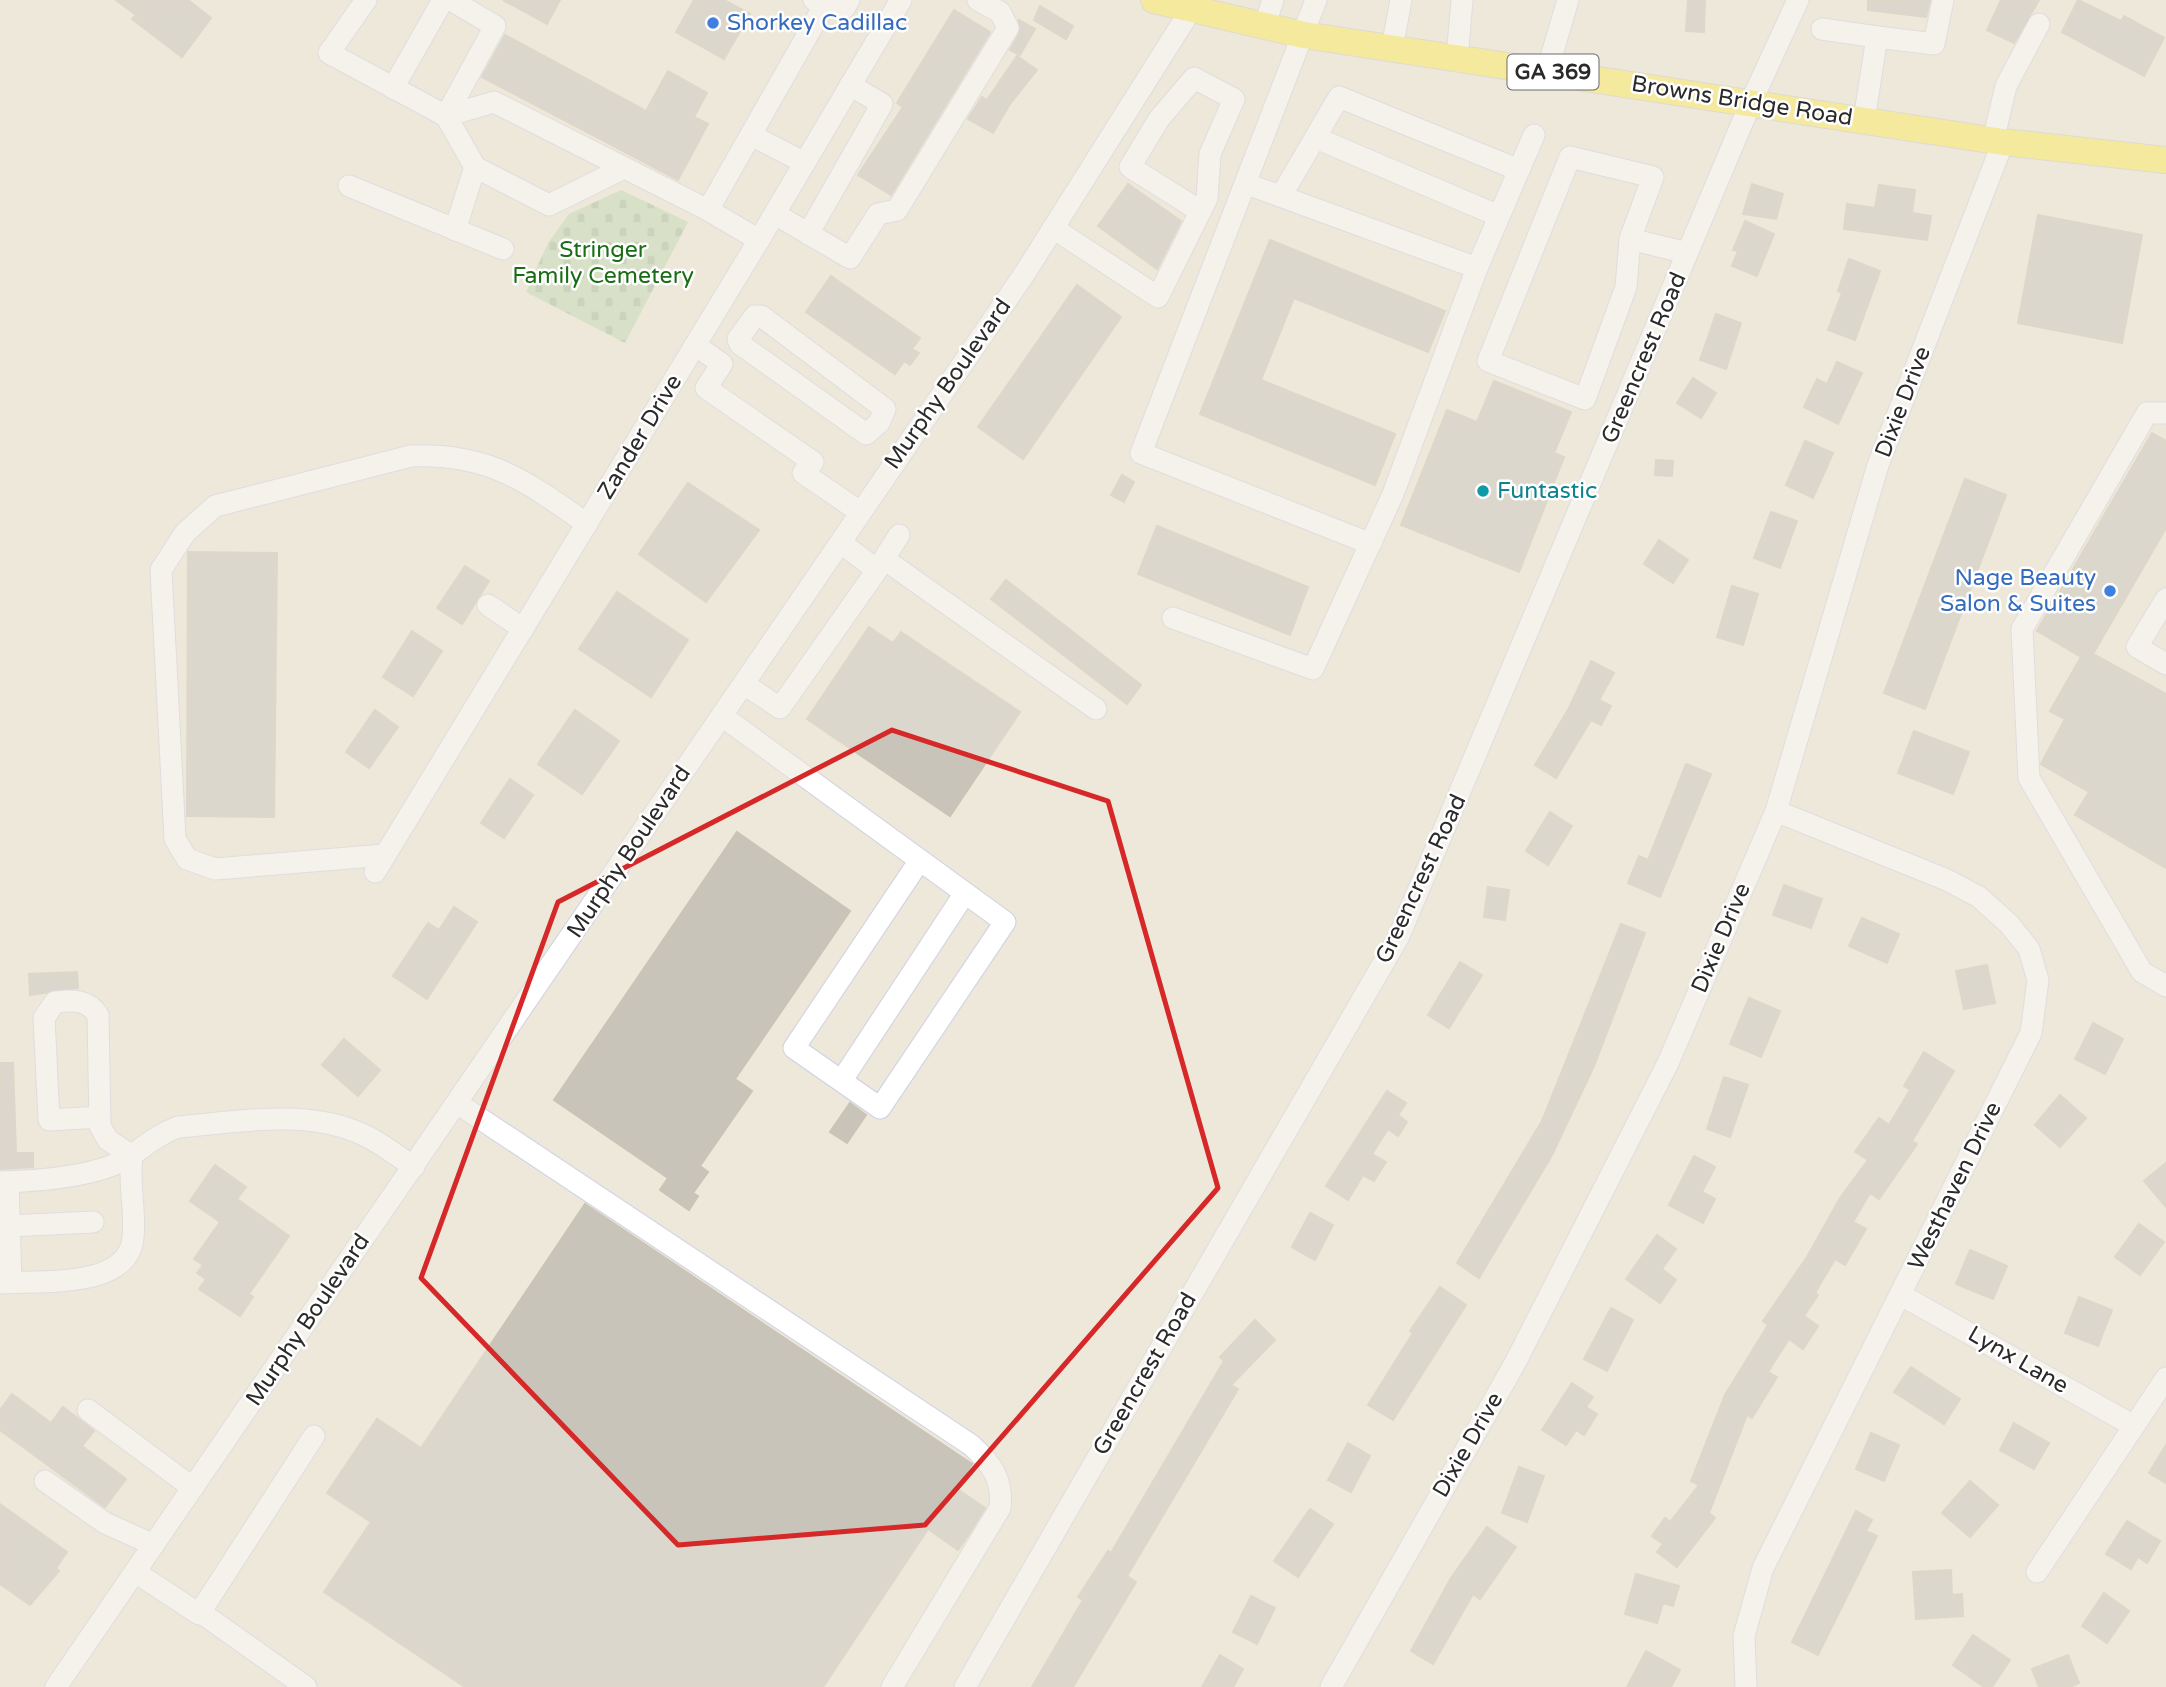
<svg xmlns="http://www.w3.org/2000/svg" width="2166" height="1687" viewBox="0 0 2166 1687" font-family="'Varela Round',sans-serif">
<style>
.cemetery{fill:url(#cemetery-stones)}
.building{fill:#c8c4ba;stroke:#c9c4b4;stroke-width:2}
.lines{fill:none;stroke-linecap:round;stroke-linejoin:round}
.minor-casing{stroke:#cfd0e4;stroke-width:23}
.major-casing{stroke:#ccc;stroke-width:28}
.minor{stroke:#fff;stroke-width:21}
.major{stroke:#fcec50;stroke-width:26}
.marked{fill:none;stroke:#d62828;stroke-width:5;stroke-linejoin:round}
.shop-dot{fill:#3f7fe0;stroke:#fff;stroke-width:2.5}
.culture-dot{fill:#0f9aa8;stroke:#fff;stroke-width:2.5}
.labels{text-anchor:middle;dominant-baseline:central;stroke-width:5;stroke-linejoin:round;paint-order:stroke}
.shield{fill:#fff;stroke:#6a6a6a;stroke-width:2}
.shield-label{font-size:21px;font-weight:bold;fill:#2a2a2a}
.shop-label{font-size:23px;fill:#366cbe;stroke:#fff;text-anchor:start}
.street-label{font-size:23px;fill:#2a2a2a;stroke:#fff}
.park-label{font-size:23px;fill:#196d14;stroke:#fff}
.culture-label{font-size:23px;fill:#0d838f;stroke:#fff;text-anchor:start}
</style>
<defs>
<pattern id="cemetery-stones" width="16" height="16" patternUnits="userSpaceOnUse" patternTransform="scale(1.75)"><rect width="16" height="16" fill="#bed9b0"/><path d="M2 7V4a2 2 0 0 1 4 0v3zM10 15v-3a2 2 0 0 1 4 0v3z" fill="#a3ba98"/></pattern>
</defs>
<rect width="100%" height="100%" fill="#ede8da"/>
<polygon class="cemetery" points="621,190 688,222 625,343 526,292 548,243 569,214"/>
<g class="building">
<polygon points="116,0 188,0 211,18 182,57 132,19 136,15"/>
<polygon points="503,0 560,0 547,24"/>
<polygon points="694,0 724,0 750,14 724,59 676,32"/>
<polygon points="1688,0 1705,0 1704,32 1686,31"/>
<polygon points="1868,0 1930,0 1926,17 1868,10"/>
<polygon points="2001,0 2039,0 2014,43 1987,30"/>
<polygon points="2078,0 2121,21 2124,16 2164,38 2144,76 2062,32"/>
<polygon points="1040,6 1073,26 1066,39 1034,20"/>
<polygon points="954,10 990,32 891,195 858,175 903,107 897,103"/>
<polygon points="1019,20 1035,29 1020,55 1010,50 1019,34"/>
<polygon points="505,35 646,111 668,71 707,93 694,117 708,124 678,180 482,77"/>
<polygon points="1017,56 1037,70 1010,104 993,133 968,119 982,97 987,100"/>
<polygon points="1128,184 1181,221 1157,269 1098,226"/>
<polygon points="1752,184 1783,194 1776,219 1743,214"/>
<polygon points="1879,185 1915,190 1912,213 1931,216 1927,240 1844,229 1847,204 1875,208"/>
<polygon points="2038,215 2142,235 2122,343 2018,323"/>
<polygon points="1745,221 1774,234 1757,276 1732,266 1738,251 1733,250"/>
<polygon points="1270,240 1445,311 1428,352 1294,298 1261,380 1395,434 1375,485 1200,414"/>
<polygon points="1849,259 1880,271 1855,340 1828,330 1842,293 1838,291"/>
<polygon points="831,276 920,338 912,349 919,353 910,365 904,361 895,374 806,312"/>
<polygon points="1077,285 1121,317 1023,459 978,427"/>
<polygon points="1716,314 1741,323 1726,369 1700,360"/>
<polygon points="1837,362 1862,373 1838,424 1804,407 1817,379 1827,384"/>
<polygon points="1693,378 1716,393 1701,418 1677,403"/>
<polygon points="1494,381 1571,412 1554,453 1564,457 1519,572 1401,525 1447,410 1477,422"/>
<polygon points="2152,433 2166,441 2166,528 2093,654 2166,694 2166,868 2075,815 2089,792 2041,764 2065,719 2050,711 2081,657 2037,631"/>
<polygon points="1805,441 1833,453 1813,498 1786,485"/>
<polygon points="1656,460 1673,461 1672,476 1655,475"/>
<polygon points="1122,475 1134,482 1124,502 1111,495"/>
<polygon points="1965,479 2006,495 1925,709 1884,693"/>
<polygon points="688,483 759,530 706,602 639,554"/>
<polygon points="1771,512 1797,521 1780,568 1754,558"/>
<polygon points="1157,526 1308,587 1290,635 1138,574"/>
<polygon points="1659,540 1688,560 1673,583 1644,564"/>
<polygon points="188,552 277,553 274,817 187,816"/>
<polygon points="465,566 489,581 462,624 437,608"/>
<polygon points="1006,580 1141,685 1127,704 991,599"/>
<polygon points="1732,586 1758,594 1743,645 1717,637"/>
<polygon points="617,592 688,640 651,697 579,649"/>
<polygon points="869,627 893,643 901,632 1020,712 950,816 807,719"/>
<polygon points="412,631 442,651 413,696 383,677"/>
<polygon points="1591,661 1614,673 1599,700 1611,706 1601,725 1591,720 1556,778 1535,765 1569,708"/>
<polygon points="375,710 398,727 369,768 346,752"/>
<polygon points="575,710 619,741 582,794 538,764"/>
<polygon points="1914,731 1969,752 1953,794 1898,773"/>
<polygon points="1686,764 1711,774 1660,897 1628,883 1639,856 1648,860"/>
<polygon points="510,779 533,795 504,838 481,823"/>
<polygon points="1550,812 1572,826 1548,865 1526,851"/>
<polygon points="737,832 850,911 735,1079 752,1091 700,1166 708,1172 693,1193 698,1196 689,1210 660,1190 668,1178 554,1100"/>
<polygon points="1784,885 1822,899 1811,928 1773,915"/>
<polygon points="1488,887 1509,890 1505,920 1484,917"/>
<polygon points="454,907 477,922 427,999 393,976 428,923 439,930"/>
<polygon points="1862,918 1899,934 1887,963 1849,946"/>
<polygon points="1621,924 1645,933 1594,1066 1552,1155 1479,1278 1457,1263 1542,1121"/>
<polygon points="1460,962 1482,975 1449,1028 1428,1015"/>
<polygon points="1987,965 1995,1003 1964,1009 1956,971"/>
<polygon points="77,972 78,988 30,995 29,974"/>
<polygon points="1749,998 1780,1011 1761,1057 1730,1044"/>
<polygon points="2093,1023 2123,1039 2105,1074 2075,1059"/>
<polygon points="344,1039 380,1070 358,1096 322,1065"/>
<polygon points="1924,1052 1954,1071 1912,1141 1917,1144 1879,1199 1870,1193 1853,1222 1866,1229 1845,1265 1835,1259 1815,1293 1818,1295 1804,1316 1818,1326 1803,1349 1789,1339 1768,1372 1777,1377 1752,1418 1747,1415 1709,1513 1715,1518 1677,1567 1657,1552 1663,1544 1652,1536 1665,1518 1670,1522 1699,1485 1691,1481 1725,1395 1768,1325 1763,1321 1807,1257 1840,1198 1868,1160 1855,1152 1879,1118 1889,1125 1910,1090 1904,1086"/>
<polygon points="0,1063 13,1063 16,1153 33,1153 33,1167 0,1169"/>
<polygon points="1724,1077 1748,1085 1730,1137 1707,1129"/>
<polygon points="1387,1091 1406,1103 1398,1115 1407,1122 1398,1136 1388,1129 1372,1154 1386,1162 1374,1181 1363,1175 1348,1200 1326,1186"/>
<polygon points="2060,1095 2086,1118 2060,1147 2035,1125"/>
<polygon points="850,1103 866,1115 847,1143 830,1132"/>
<polygon points="1694,1156 1715,1167 1702,1192 1715,1199 1703,1223 1669,1205"/>
<polygon points="2166,1163 2166,1207 2144,1181"/>
<polygon points="215,1165 246,1187 237,1199 289,1236 249,1294 253,1297 240,1316 199,1289 206,1279 197,1273 203,1265 194,1259 220,1222 190,1201"/>
<polygon points="585,1204 972,1464 956,1488 985,1508 971,1531 958,1550 928,1529 823,1687 465,1687 324,1592 371,1522 327,1493 377,1419 421,1448"/>
<polygon points="1310,1213 1333,1225 1315,1260 1292,1247"/>
<polygon points="2139,1224 2164,1242 2140,1275 2115,1257"/>
<polygon points="1657,1235 1676,1249 1662,1269 1676,1280 1660,1303 1626,1279"/>
<polygon points="1970,1250 2007,1266 1993,1299 1956,1284"/>
<polygon points="1440,1287 1466,1305 1393,1420 1368,1405 1413,1333 1410,1331"/>
<polygon points="2079,1297 2112,1310 2098,1346 2065,1333"/>
<polygon points="1611,1308 1633,1320 1607,1371 1584,1359"/>
<polygon points="1255,1320 1275,1340 1231,1385 1238,1389 1127,1576 1136,1582 1073,1687 1032,1687 1083,1600 1078,1597 1108,1551 1111,1553 1224,1361 1220,1357"/>
<polygon points="1911,1367 1960,1399 1944,1424 1894,1392"/>
<polygon points="1572,1383 1593,1397 1586,1407 1597,1414 1584,1435 1576,1430 1566,1445 1542,1430"/>
<polygon points="12,1394 51,1423 63,1407 94,1431 82,1446 126,1479 105,1507 0,1430 0,1410"/>
<polygon points="2014,1423 2049,1443 2034,1469 2000,1450"/>
<polygon points="1871,1433 1899,1445 1884,1481 1856,1469"/>
<polygon points="1348,1443 1370,1456 1351,1492 1328,1480"/>
<polygon points="2166,1445 2166,1483 2149,1473"/>
<polygon points="1519,1467 1544,1476 1527,1522 1502,1513"/>
<polygon points="1970,1481 1998,1505 1970,1537 1942,1513"/>
<polygon points="0,1504 67,1552 56,1568 59,1571 30,1605 0,1584"/>
<polygon points="1310,1509 1333,1524 1298,1577 1274,1561"/>
<polygon points="1856,1511 1872,1520 1866,1531 1877,1536 1818,1655 1792,1642"/>
<polygon points="2127,1521 2160,1541 2147,1563 2138,1557 2131,1569 2106,1554"/>
<polygon points="1487,1527 1516,1547 1480,1599 1473,1594 1433,1664 1411,1651 1451,1578"/>
<polygon points="1951,1570 1952,1595 1962,1594 1963,1616 1916,1619 1913,1572"/>
<polygon points="1636,1574 1679,1586 1673,1606 1663,1603 1657,1623 1625,1614"/>
<polygon points="2104,1593 2129,1611 2107,1643 2082,1626"/>
<polygon points="1251,1596 1275,1608 1257,1644 1233,1632"/>
<polygon points="1973,1635 2010,1660 1992,1687 1984,1687 1953,1665"/>
<polygon points="1646,1651 1680,1670 1671,1687 1627,1687"/>
<polygon points="1220,1655 1243,1669 1233,1687 1202,1687"/>
<polygon points="2068,1655 2079,1683 2070,1687 2039,1687 2032,1669"/>
</g>
<g class="lines">
<defs>
<g id="minor">
<polyline points="366,0 329,53 446,116 495,26 451,0"/>
<polyline points="1316,0 1141,453 1371,544"/>
<polyline points="824,6 845,7 849,0"/>
<polyline points="1264,27 1273,0"/>
<polyline points="1822,29 1877,37"/>
<polyline points="1392,48 1401,0"/>
<polyline points="1457,58 1462,0"/>
<polyline points="1547,71 1568,0"/>
<polyline points="393,88 443,0"/>
<polyline points="1864,120 1877,37 1934,44 1943,0"/>
<polyline points="751,135 805,163"/>
<polyline points="1316,138 1499,216"/>
<polyline points="1993,141 2006,86 2039,24"/>
<polyline points="475,167 549,205 624,168"/>
<polyline points="1247,184 1477,268"/>
<polyline points="349,186 503,249"/>
<polyline points="1281,196 1339,97 1519,170"/>
<polyline points="775,214 850,258 878,214 897,210 1008,28 1000,12 978,0"/>
<polyline points="1053,228 1158,297 1207,198 1210,154 1234,99 1194,78 1159,119 1130,167 1200,211"/>
<polyline points="455,230 475,167 446,116 494,102 708,210"/>
<polyline points="808,234 882,104 850,85"/>
<polyline points="1630,239 1626,287 1585,399 1488,361 1570,157 1653,177 1630,239 1687,253"/>
<polyline points="759,240 708,210 824,6 814,0"/>
<polygon points="755,316 761,316 885,409 879,423 866,434 740,344 738,339"/>
<polyline points="695,345 722,364 706,388 813,462 803,473 860,512"/>
<polyline points="2166,413 2147,413 2022,629 2029,778 2142,972 2166,986"/>
<polyline points="841,543 877,570 899,535"/>
<polyline points="884,559 1096,709"/>
<polyline points="2166,599 2137,647 2166,664"/>
<polyline points="488,605 523,629"/>
<polyline points="1173,618 1313,669 1393,494 1477,268 1534,135"/>
<polyline points="744,684 780,708 877,570"/>
<polyline points="722,716 1005,922 880,1108 794,1048 920,860"/>
<path d="M385 855 215 869 187 859 175 839 161 570 185 533 215 506 411 456C489 453 526 481 587 524"/>
<polyline points="375,872 759,240 901,0"/>
<polyline points="842,1080 965,893"/>
<path d="M457 1103 971 1445C992 1464 1003 1479 1000 1508L892 1687"/>
<path d="M100 1117 49 1120 44 1018 55 1002C73 1000 87 999 98 1015L100 1126 108 1140 132 1156"/>
<path d="M0 1182C38 1181 101 1177 132 1155 148 1144 159 1134 178 1127 238 1122 307 1108 364 1135 381 1143 397 1156 414 1167"/>
<polyline points="8,1182 11,1282"/>
<polyline points="9,1226 93,1222"/>
<path d="M0 1283C38 1280 128 1290 133 1238 136 1210 128 1183 132 1156"/>
<polyline points="1901,1295 2134,1426"/>
<polyline points="88,1410 193,1488"/>
<polyline points="45,1481 105,1523 154,1545"/>
<polyline points="135,1572 199,1614 314,1436"/>
<polyline points="2037,1572 2166,1378"/>
<polyline points="200,1612 306,1687"/>
<polyline points="56,1687 1025,273 1197,0"/>
<polyline points="965,1687 1399,936 1751,102 1798,0"/>
<polyline points="1331,1687 1514,1365 1668,1063 1776,811 1878,465 2003,142"/>
<polyline points="1746,1687 1744,1636 1763,1568 2031,1033 2038,980 2029,949 2009,924 1979,897 1947,880 1776,811"/>
</g>
<polyline id="major" points="1154,0 1304,35 2003,142 2166,160"/>
</defs>
<use href="#minor" class="minor-casing"/>
<use href="#major" class="major-casing"/>
<use href="#minor" class="minor"/>
<use href="#major" class="major"/>
</g>
<path d="M0 0H2166V1687H0ZM892 730 1108 801 1218 1188 925 1525 678 1545 421 1278 558 902Z" fill="#ede8da" fill-opacity=".55" fill-rule="evenodd"/>
<path class="marked" d="M892 730 1108 801 1218 1188 925 1525 678 1545 421 1278 558 902Z"/>
<g class="shop-dot">
<circle cx="713" cy="23" r="7"/>
<circle cx="2110" cy="591" r="7"/>
</g>
<circle class="culture-dot" cx="1483" cy="491" r="7"/>
<g class="labels">
<rect class="shield" x="1507.5" y="54.5" width="91" height="35" rx="5"/>
<g class="shield-label">
<text x="1553" y="72">GA 369</text>
</g>
<g class="shop-label">
<text x="727" y="23">Shorkey Cadillac</text>
<text x="2096" y="578" text-anchor="end">Nage Beauty<tspan x="2096" dy="26">Salon &amp; Suites</tspan></text>
</g>
<g class="street-label">
<text transform="translate(1742 101) rotate(9)">Browns Bridge Road</text>
<text transform="translate(1644 358) rotate(-67)">Greencrest Road</text>
<text transform="translate(948 384) rotate(-55)">Murphy Boulevard</text>
<text transform="translate(1903 402) rotate(-69)">Dixie Drive</text>
<text transform="translate(640 437) rotate(-59)">Zander Drive</text>
<text transform="translate(629 852) rotate(-56)">Murphy Boulevard</text>
<text transform="translate(1421 879) rotate(-65)">Greencrest Road</text>
<text transform="translate(1721 938) rotate(-67)">Dixie Drive</text>
<text transform="translate(1955 1186) rotate(-64)">Westhaven Drive</text>
<text transform="translate(308 1320) rotate(-56)">Murphy Boulevard</text>
<text transform="translate(2018 1360) rotate(30)">Lynx Lane</text>
<text transform="translate(1145 1374) rotate(-60)">Greencrest Road</text>
<text transform="translate(1468 1445) rotate(-60)">Dixie Drive</text>
</g>
<g class="park-label">
<text x="603" y="250">Stringer<tspan x="603" dy="26">Family Cemetery</tspan></text>
</g>
<g class="culture-label">
<text x="1497" y="491">Funtastic</text>
</g>
</g>
</svg>
